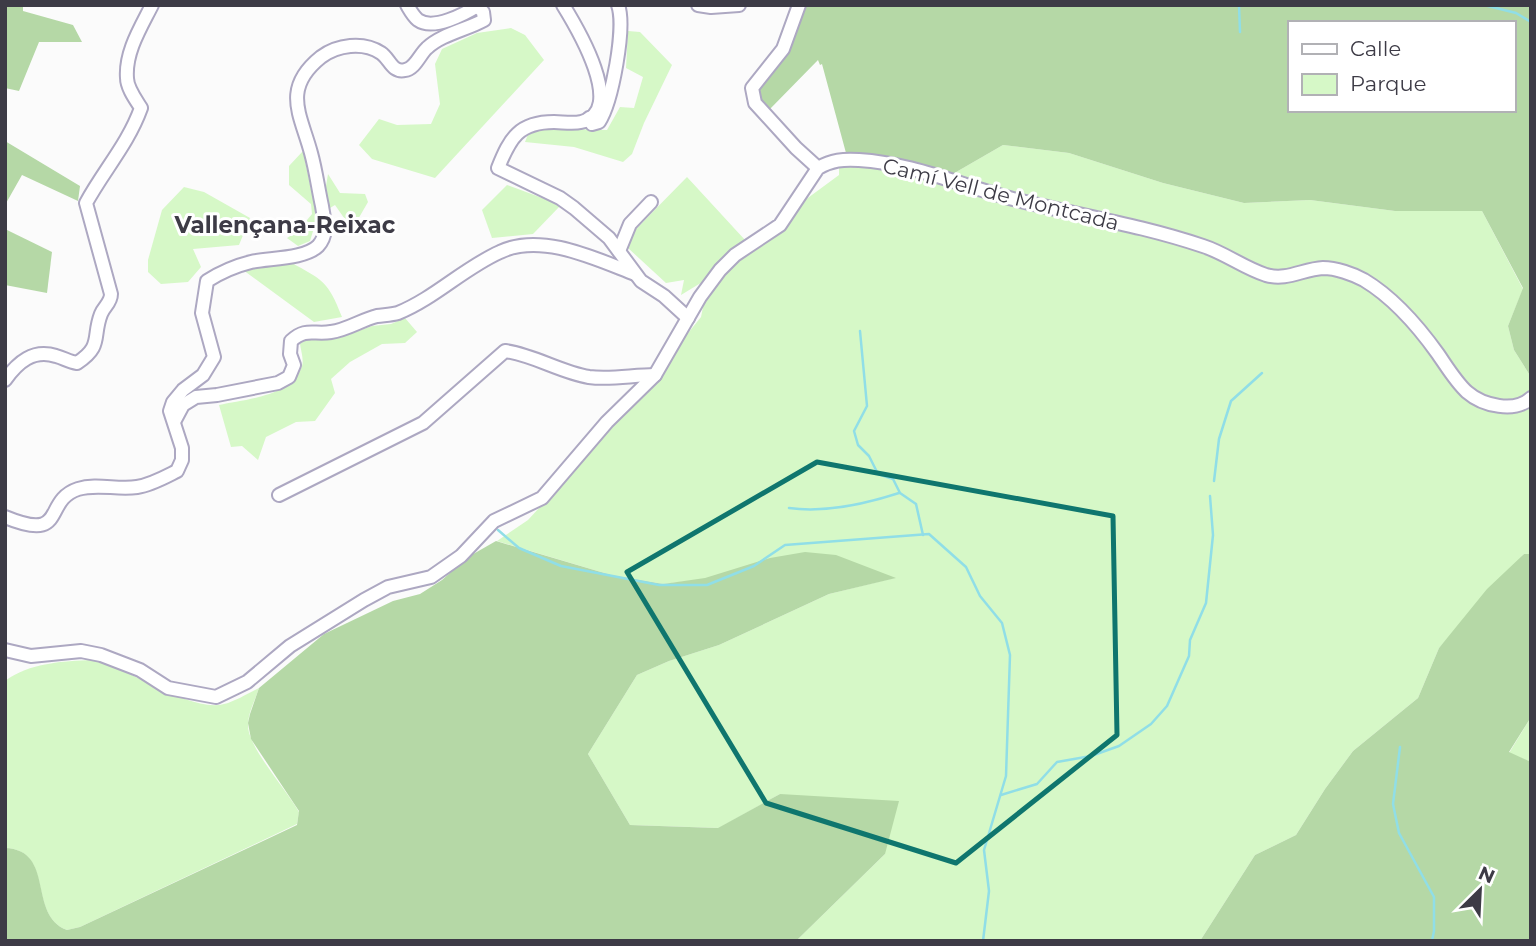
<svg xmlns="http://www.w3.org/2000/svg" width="1536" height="946" viewBox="0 0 1536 946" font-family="Montserrat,sans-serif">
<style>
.green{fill:#d6f8c7}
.forest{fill:#b5d8a6;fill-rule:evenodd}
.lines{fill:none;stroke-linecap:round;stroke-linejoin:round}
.stream{stroke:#90dee7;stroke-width:2.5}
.minor-casing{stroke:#ada8c2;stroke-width:16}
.minor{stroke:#fff;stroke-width:12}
.marked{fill:none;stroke:#0f766e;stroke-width:5;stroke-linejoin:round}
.labels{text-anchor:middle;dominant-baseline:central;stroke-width:6;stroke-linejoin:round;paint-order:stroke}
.street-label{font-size:21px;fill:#3d3b46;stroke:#fff}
.neighbourhood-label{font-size:23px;font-weight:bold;fill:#3d3b46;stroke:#fff}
</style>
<rect width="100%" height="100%" fill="#fbfbfb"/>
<g class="green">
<polygon points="511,28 525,35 544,60 435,178 372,159 359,145 379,119 397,125 431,124 440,104 435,64 442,49 477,33"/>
<polygon points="628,31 640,32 672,65 644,123 632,154 623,162 574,147 525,142 529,132 539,128 607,130 620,107 634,108 643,77 626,68"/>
<polygon points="1003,145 1069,153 1163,183 1244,203 1310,200 1395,211 1482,211 1523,289 1508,326 1514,350 1531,377 1531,554 1524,554 1439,648 1418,698 1353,751 1325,789 1296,835 1255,855 1200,941 796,941 885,854 780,794 719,828 630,825 588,754 637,675 669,661 719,645 829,594 894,578 747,567 705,579 663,584 611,575 497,541 528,520 605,436 701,317 705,297 733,262 801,203 839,175 839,165 846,153 951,175"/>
<polygon points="303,151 317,218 310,241 298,246 287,238 298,231 312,214 311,204 289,185 289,166"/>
<polygon points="328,174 340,193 365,194 368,202 357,221 349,225 335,205 330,208 325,192"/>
<polygon points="687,177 745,240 704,281 681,295 684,280 666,283 628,248 636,229"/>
<polygon points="507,185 561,205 533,234 492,238 482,210"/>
<polygon points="184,187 204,192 250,218 239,245 193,249 201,267 188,282 161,284 148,272 148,260 162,210"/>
<path d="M290 262C323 280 328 281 342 317L314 322 243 270Z"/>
<path d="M405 318 417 332 405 343 382 344 350 362 331 379 335 393 315 421 296 422 266 437 258 460 242 446 231 447 219 405C245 399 292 397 302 366 304 360 301 351 300 344L307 339 339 338 372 326 391 324Z"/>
<path d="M92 660C128 667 190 713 224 704 236 701 248 693 259 688 255 701 248 712 248 726 249 749 287 790 299 812L297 824 80 927 67 930C27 915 55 850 5 848V681C29 663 63 661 92 660Z"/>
<polygon points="1531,717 1531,762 1509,753"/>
</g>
<g class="forest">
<polygon points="5,5 23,5 23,11 73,25 82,42 39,42 19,91 5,88"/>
<path d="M804 5H1531V377L1514 350 1508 326 1523 288 1482 211H1395L1310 200 1244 203 1163 183 1069 153 1003 145 951 175 846 153 822 64 820 65 818 60 769 110 760 98 759 89C778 66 800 36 804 5ZM1289 23H1513V110H1289Z"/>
<polygon points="5,141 80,186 78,201 22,175 5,205"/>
<polygon points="5,229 52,252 47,293 5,285"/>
<path d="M496 541 611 575 663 584 705 578 770 558 805 552 836 555 896 578 829 594 719 645 669 661 637 675 588 754 630 825 718 828 780 794 899 801 885 854 796 941H5V848C56 850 27 915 67 930L80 927 297 825 299 811 251 739 248 723 250 714 259 688 324 634 393 601 420 594 442 580 468 557Z"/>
<polygon points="1524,554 1531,554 1531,717 1509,752 1531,762 1531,941 1200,941 1255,855 1296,835 1325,789 1353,751 1418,698 1439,648 1487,589"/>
</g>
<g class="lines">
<g class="stream">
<polyline points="1239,5 1240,32"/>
<polyline points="1484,5 1516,13 1531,22"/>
<polyline points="860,331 867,406 854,431 858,445 869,456 878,474 893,479 900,493 916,504 923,535"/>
<polyline points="1214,481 1219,439 1231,401 1262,373"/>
<path d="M789 508C824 513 865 504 899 493"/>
<polyline points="498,530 519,548 561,566 659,585 707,585 754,566 785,545 929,534 966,567 980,596 1002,623 1010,655 1006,776 984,850 989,891 983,941"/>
<polyline points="1400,747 1393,804 1399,833 1434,897 1434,931 1432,941"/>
<polyline points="1001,795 1037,784 1057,762 1091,756 1119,746 1151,724 1167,706 1189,656 1190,640 1206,603 1213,535 1210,496"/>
</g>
<defs>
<g id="minor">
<path d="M407 5C410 10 413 16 418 20 433 31 465 14 479 5"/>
<path d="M563 5C576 26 628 112 581 122 573 124 562 122 554 122 519 122 510 138 498 168L560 198 574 208 609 238 641 281 664 296 688 318"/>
<polyline points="698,5 711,7 739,5"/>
<polyline points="799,5 783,49 752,88 755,103 796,148 818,168"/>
<path d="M589 118 592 124 599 122C612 102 626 27 618 5"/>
<polyline points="619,251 630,224 651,202"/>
<path d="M5 380C18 362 33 349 56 356 64 358 69 362 77 363 103 346 92 337 101 314 104 306 111 303 111 294L86 203C104 170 128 144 141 108 136 100 127 88 127 78 125 52 141 27 152 5"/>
<path d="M175 420 183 405 196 397 217 395 278 383 289 377 294 365 290 354 291 341C306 327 314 335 331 332 347 330 361 320 377 316 384 315 391 315 398 313 435 298 464 268 500 252 541 232 596 259 635 274"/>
<path d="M279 495 423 423 505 351C534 355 560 372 589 377 611 380 633 375 655 375"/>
<path d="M5 517C68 543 42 501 78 489 97 483 117 490 137 487 151 485 165 477 177 471L182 460V448L170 411 173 402 183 390 203 375 214 357 202 313 207 281C221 272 235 266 251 262 269 258 305 259 318 246 329 234 324 220 322 206 318 188 316 171 311 153 301 115 281 89 321 57 337 45 363 41 381 53 390 59 392 73 405 70 415 69 420 54 427 48 442 34 466 30 484 20L483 12 478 7"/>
<path d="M5 650 31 656 81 651 101 655 140 670 168 688 216 697 247 682 290 646 364 600 388 587 431 577 461 556 494 521 542 498 607 422 655 375 700 297 720 270 735 255 780 225 818 168C832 160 843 159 859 160 912 163 962 186 1013 199 1076 215 1141 225 1203 246 1225 253 1244 268 1266 275 1287 281 1303 269 1323 268 1336 268 1353 274 1364 280 1394 298 1418 326 1438 354 1447 367 1456 382 1467 392 1483 406 1515 413 1531 398"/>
</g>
</defs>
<use href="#minor" class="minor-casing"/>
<use href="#minor" class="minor"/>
</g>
<path class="marked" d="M817 462 1113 516 1117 735 956 863 766 803 627 572Z"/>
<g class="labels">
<g class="street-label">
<text transform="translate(1001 194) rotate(14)">Camí Vell de Montcada</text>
</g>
<g class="neighbourhood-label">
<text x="285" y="225">Vallençana-Reixac</text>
</g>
</g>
<rect width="1536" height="946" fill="none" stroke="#3d3b46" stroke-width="14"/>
<rect x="1288" y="21" width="228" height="91" fill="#ffffff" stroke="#b1b1b5" stroke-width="2"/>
<rect x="1302" y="44" width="35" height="10" fill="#ffffff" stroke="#b1b1b5" stroke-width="2"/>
<text x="1350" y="56" font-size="21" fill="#3d3b46">Calle</text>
<rect x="1302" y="74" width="35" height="21" fill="#d6f8c7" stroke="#b1b1b5" stroke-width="2"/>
<text x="1350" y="91" font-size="21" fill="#3d3b46">Parque</text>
<g transform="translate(1480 890) rotate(24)" stroke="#ffffff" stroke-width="5" paint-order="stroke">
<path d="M0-5L12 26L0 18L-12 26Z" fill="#3d3b46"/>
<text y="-10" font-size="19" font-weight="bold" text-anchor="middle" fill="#3d3b46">N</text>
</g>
</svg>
